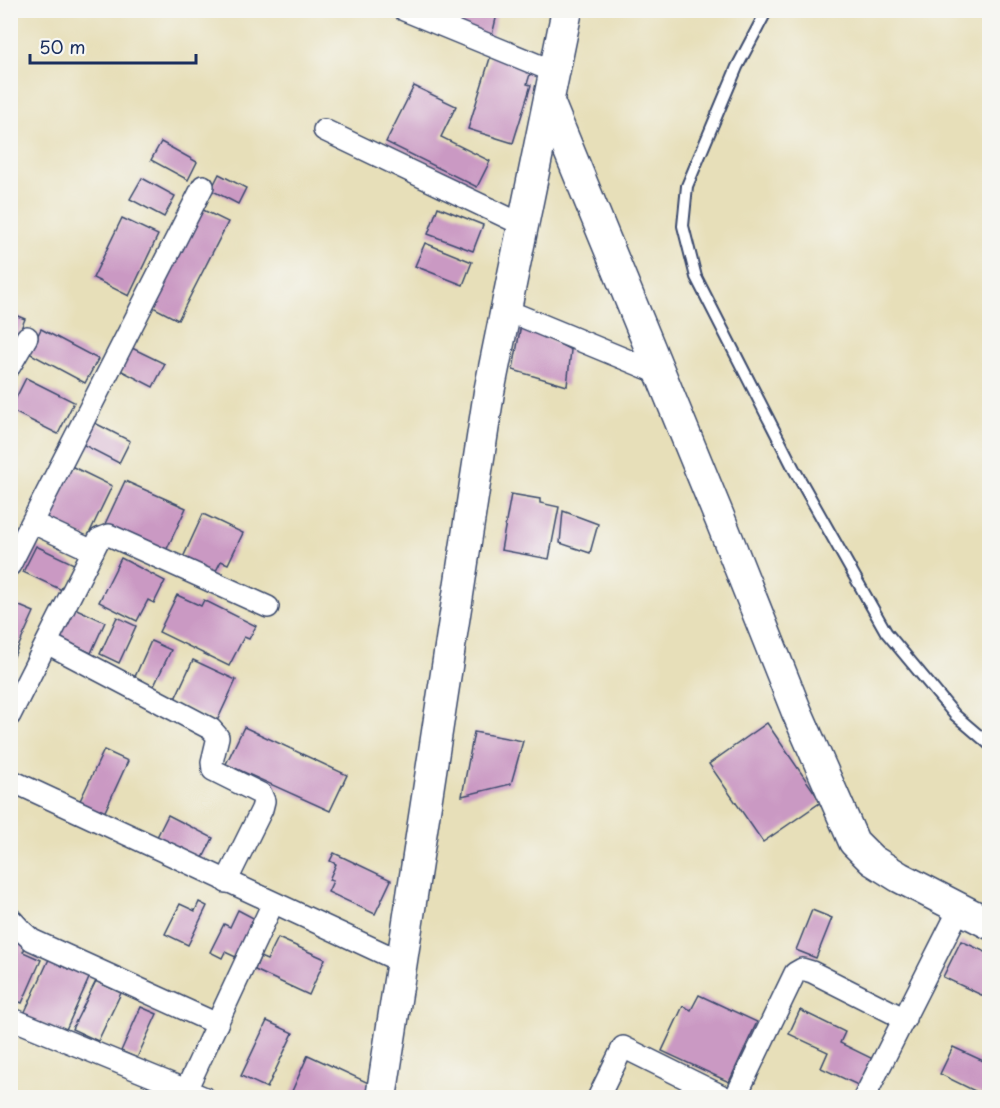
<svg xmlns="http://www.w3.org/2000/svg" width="1000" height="1108" viewBox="0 0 1000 1108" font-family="'Playpen Sans',sans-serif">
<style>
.building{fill:#ca99c3}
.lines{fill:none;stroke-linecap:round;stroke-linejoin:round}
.lane-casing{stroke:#3a496c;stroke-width:14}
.street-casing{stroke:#3a496c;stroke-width:24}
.secondary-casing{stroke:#3a496c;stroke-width:33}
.lane{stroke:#fff;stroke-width:10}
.street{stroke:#fff;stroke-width:21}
.secondary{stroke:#fff;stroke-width:30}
</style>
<rect width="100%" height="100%" fill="#f6f6f2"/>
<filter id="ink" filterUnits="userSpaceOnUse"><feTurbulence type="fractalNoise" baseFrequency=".0167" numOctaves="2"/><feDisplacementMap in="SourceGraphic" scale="12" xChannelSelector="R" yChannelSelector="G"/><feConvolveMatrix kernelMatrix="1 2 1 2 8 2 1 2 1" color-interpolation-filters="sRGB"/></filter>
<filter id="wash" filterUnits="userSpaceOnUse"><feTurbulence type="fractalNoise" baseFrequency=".008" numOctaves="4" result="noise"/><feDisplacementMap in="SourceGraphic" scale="24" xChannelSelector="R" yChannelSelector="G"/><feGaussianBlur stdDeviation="1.35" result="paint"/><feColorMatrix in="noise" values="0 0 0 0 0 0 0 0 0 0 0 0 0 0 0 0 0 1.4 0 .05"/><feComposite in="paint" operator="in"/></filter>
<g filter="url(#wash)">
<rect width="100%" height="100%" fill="#e7dfb9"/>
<g id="blocks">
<g class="building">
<polygon points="450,10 498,10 490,44 444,21"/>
<polygon points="491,55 532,68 527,84 531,85 513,143 468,129"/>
<polygon points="414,86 456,106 441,137 490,161 477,187 386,142"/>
<polygon points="161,142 197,162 188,180 151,160"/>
<polygon points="219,174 246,188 238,204 211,190"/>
<polygon points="142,178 175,196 164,217 130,199"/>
<polygon points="197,207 228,222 178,320 147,304"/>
<polygon points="438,207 483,225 473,251 428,234"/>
<polygon points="122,218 158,235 129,296 93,278"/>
<polygon points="425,243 472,262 463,285 415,266"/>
<polygon points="10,313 25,319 14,345 10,343"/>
<polygon points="521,324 571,350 567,386 513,370"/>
<polygon points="41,329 98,359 85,383 29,353"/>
<polygon points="132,348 165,364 153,387 120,370"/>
<polygon points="26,378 74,402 58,434 10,410"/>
<polygon points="89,420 130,441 119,463 78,442"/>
<polygon points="69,465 112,486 87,538 44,517"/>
<polygon points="125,481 186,508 165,553 104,526"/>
<polygon points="511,494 540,499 540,503 559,507 549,559 501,550"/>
<polygon points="563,511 598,524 590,553 560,543"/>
<polygon points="203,514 243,533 228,564 221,561 213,577 181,562"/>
<polygon points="36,546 76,565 64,591 23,572"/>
<polygon points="121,558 165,581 154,603 148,600 137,621 99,602"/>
<polygon points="177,595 201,606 204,600 256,626 249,639 244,637 229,666 159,632"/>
<polygon points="10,602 34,612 10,665"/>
<polygon points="68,605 105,622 91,653 54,636"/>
<polygon points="117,617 136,626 119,663 100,654"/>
<polygon points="151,641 171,650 153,688 134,679"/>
<polygon points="193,660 236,680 217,721 174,701"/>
<polygon points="767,723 821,802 763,842 709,764"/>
<polygon points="244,727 347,775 330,811 226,764"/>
<polygon points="474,732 523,741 511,784 462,796"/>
<polygon points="104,750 128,761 101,820 76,809"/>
<polygon points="168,815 213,838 199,866 154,843"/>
<polygon points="334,853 391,880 375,914 328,892 333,881 329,880 336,864 330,861"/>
<polygon points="199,902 207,906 188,945 165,934 180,904 195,911"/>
<polygon points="238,910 259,921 240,959 225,952 222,958 210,952 224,924 230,927"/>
<polygon points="812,910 832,918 816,958 796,950"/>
<polygon points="278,938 325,959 309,995 255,970 260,957 267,960"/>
<polygon points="14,939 27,944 23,952 41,960 22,1003 10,998 10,946"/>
<polygon points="961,941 990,954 990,999 943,977"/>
<polygon points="50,957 90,976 64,1034 23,1016"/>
<polygon points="96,981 121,993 98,1041 72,1029"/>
<polygon points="699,995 757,1022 729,1082 662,1051 683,1006 691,1010"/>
<polygon points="141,1007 157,1014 137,1058 121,1051"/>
<polygon points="800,1010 845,1032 840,1043 873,1059 860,1086 821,1068 828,1052 789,1034"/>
<polygon points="267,1021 293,1033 267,1088 241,1076"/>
<polygon points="953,1047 990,1064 990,1091 987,1097 940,1074"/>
<polygon points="308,1055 373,1085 367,1098 289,1098"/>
</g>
</g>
</g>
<g filter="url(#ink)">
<use href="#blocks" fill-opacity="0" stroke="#3a496c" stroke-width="1.5"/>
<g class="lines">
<defs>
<polyline id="lane" points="767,10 737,67 687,186 683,226 696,277 794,469 886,632 955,715 990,745"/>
<g id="street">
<polyline points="404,10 555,72"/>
<polyline points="324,130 523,225"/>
<polyline points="506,310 661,374"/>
<polyline points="10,366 27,337"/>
<polyline points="33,523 93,551"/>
<polyline points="10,565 203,186"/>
<polyline points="47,643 211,729 218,737 212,762 213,770 261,794 264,801 262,809 226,882"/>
<polyline points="10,715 99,539 109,535 268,607"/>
<polyline points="10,780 402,962"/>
<polyline points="10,918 22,931 32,940 217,1024"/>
<polyline points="10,1018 186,1090 273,903"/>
<polyline points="182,1098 186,1090 205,1098"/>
<polyline points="598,1098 623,1047 726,1098"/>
<polyline points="735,1098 795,973 802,969 812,972 905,1019"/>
<polyline points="864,1098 960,908"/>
</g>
<g id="secondary">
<polyline points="549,102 720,519 796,710 854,842 872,860 899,877 990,924"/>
<polyline points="381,1098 489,392 567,10"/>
</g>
</defs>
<use href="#lane" class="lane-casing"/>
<use href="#street" class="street-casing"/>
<use href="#secondary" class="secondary-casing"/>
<use href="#lane" class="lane"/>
<use href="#street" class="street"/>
<use href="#secondary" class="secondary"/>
</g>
</g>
<rect width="1000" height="1108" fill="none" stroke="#f6f6f2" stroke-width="36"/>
<path d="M30 54v9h166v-9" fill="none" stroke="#1b2f5e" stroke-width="3"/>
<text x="39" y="54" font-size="18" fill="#1b2f5e" stroke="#f6f6f2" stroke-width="4.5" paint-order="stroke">50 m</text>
</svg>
